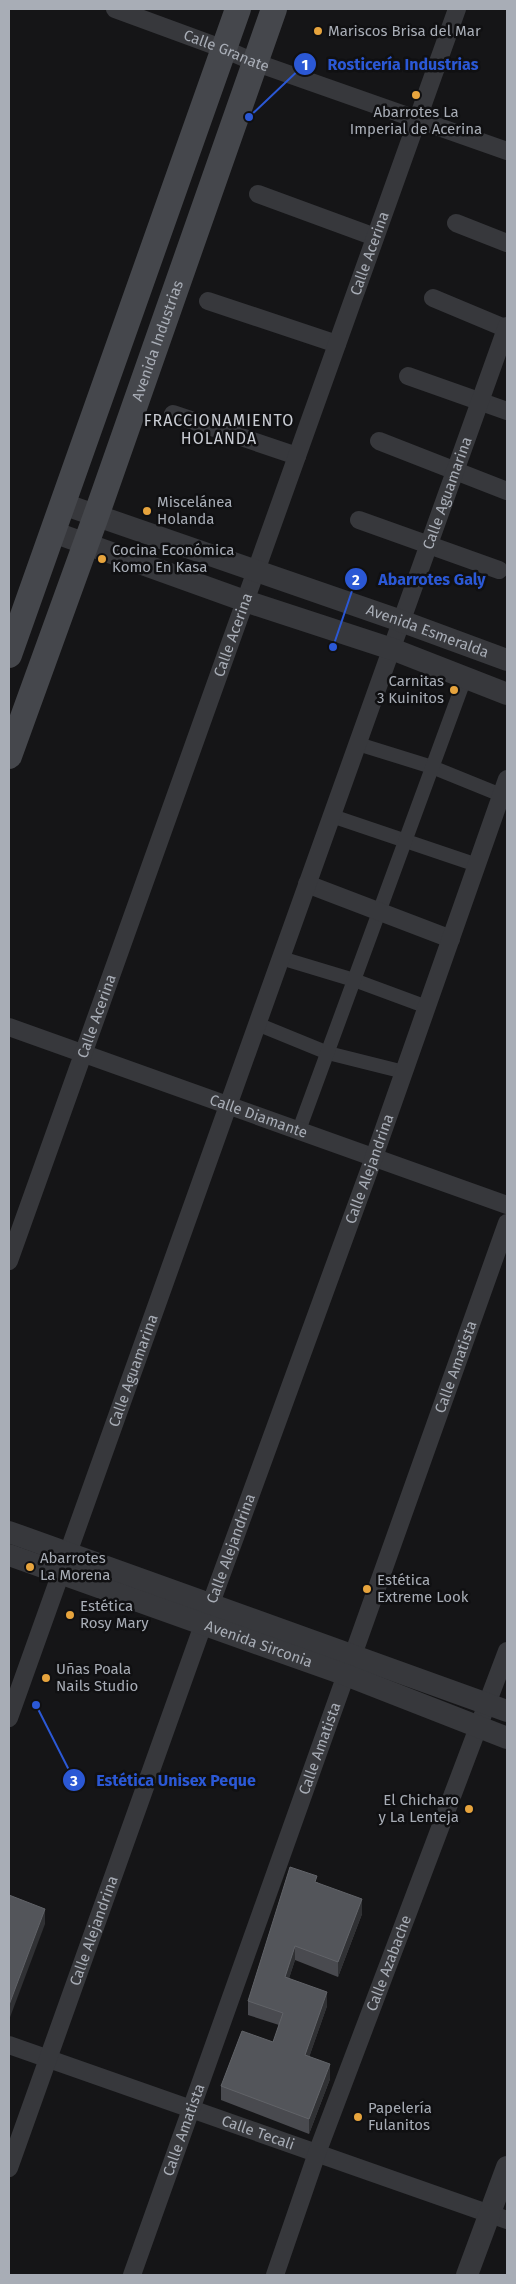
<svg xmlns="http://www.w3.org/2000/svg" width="516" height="2284" viewBox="0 0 516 2284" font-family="'Fira Sans',sans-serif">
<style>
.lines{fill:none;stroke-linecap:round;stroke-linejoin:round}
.pedestrian{stroke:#37383c;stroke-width:14}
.minor{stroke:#37383c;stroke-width:18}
.tertiary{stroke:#37383c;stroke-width:22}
.secondary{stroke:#45474c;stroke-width:26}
.wall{fill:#494a4f}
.shaded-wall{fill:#303134}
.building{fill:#53555a;stroke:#616368}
.poi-dot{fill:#e7a43d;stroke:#101012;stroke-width:2}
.labels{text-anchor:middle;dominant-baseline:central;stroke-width:5;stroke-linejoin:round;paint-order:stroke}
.poi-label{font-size:15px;fill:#a8adb6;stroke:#101012;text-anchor:start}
.street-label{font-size:15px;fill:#a8adb6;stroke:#101012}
.neighbourhood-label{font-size:16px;letter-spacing:1px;fill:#c9ccd3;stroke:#101012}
.leader{fill:none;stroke:#2b58d5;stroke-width:2}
.callout-dot{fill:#2b58d5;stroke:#101012;stroke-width:2}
.mark-label{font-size:15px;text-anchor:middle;font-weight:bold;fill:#fff}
.callout-label{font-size:16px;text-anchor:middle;font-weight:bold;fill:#2b58d5;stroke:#101012;stroke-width:5;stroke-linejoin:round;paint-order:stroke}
</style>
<rect width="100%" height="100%" fill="#151517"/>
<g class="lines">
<g class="pedestrian">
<polyline points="358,744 432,767 501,795"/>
<polyline points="332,816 477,865"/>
<polyline points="281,958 354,980 427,1007"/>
<polyline points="257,1024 328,1053 404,1072"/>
<polyline points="299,1130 465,678"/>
</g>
<g class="minor">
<path id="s1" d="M115 9 224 49 254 62 507 151"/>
<polyline points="258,194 375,237"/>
<polyline points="456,223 507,243"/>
<polyline points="433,298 507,329"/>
<polyline points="208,301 337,344"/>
<polyline points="408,376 507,411"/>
<polyline points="173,414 297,456"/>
<polyline points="379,441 507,491"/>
<polyline points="359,520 499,570"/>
<polyline points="307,884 451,939"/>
<path id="s2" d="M9 1027 507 1205"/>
<path id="s3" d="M9 1261 457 9"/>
<path id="s4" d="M9 1718 507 326"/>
<path id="s5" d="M9 2045 507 2220"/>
<path id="s6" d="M9 2168 203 1625 374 1157 507 779"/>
<path id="s7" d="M132 2275 507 1223"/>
<path id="s8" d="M275 2275 317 2153 507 1651"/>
</g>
<g class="tertiary">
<path id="s9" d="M63 504 401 621 507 660"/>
<polyline points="53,532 245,601 392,649 507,694"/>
<polyline points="9,1532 507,1711"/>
<path id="s10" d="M9 1555 346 1675 507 1738"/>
<polyline points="467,2275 507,2167"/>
</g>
<g class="secondary">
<polyline points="9,655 238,9"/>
<path id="s11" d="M9 756 96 516 274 9"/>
</g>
</g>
<polygon class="wall" points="317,1882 362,1914 338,1977 295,1960 289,1978 327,2006 309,2057 330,2079 309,2134 221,2100 221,2086 273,2042 279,2025 248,2015 248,2001"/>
<g class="shaded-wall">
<polygon points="362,1899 362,1914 338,1977 338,1962"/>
<polygon points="45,1909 45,1924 9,2020 9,2005"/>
<polygon points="295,1946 295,1960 285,1991 285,1977"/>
<polygon points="327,1992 327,2006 305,2069 305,2055"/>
<polygon points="330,2064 330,2079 309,2134 309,2119"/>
</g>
<g class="building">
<polygon points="290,1867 317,1876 315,1882 362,1899 338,1962 295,1946 285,1977 327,1992 305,2055 330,2064 309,2119 221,2086 242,2031 273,2042 283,2013 248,2001"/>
<polygon points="9,1895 45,1909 9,2005"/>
</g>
<g class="poi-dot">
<circle cx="318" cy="31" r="5"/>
<circle cx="416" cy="95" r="5"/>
<circle cx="147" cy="511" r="5"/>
<circle cx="102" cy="559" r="5"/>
<circle cx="454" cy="690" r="5"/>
<circle cx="30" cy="1567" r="5"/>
<circle cx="367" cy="1589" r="5"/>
<circle cx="70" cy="1615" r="5"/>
<circle cx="46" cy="1678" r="5"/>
<circle cx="469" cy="1809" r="5"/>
<circle cx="358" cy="2117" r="5"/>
</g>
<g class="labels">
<g class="poi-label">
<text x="328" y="31">Mariscos Brisa del Mar</text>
<text x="416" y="112" text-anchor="middle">Abarrotes La<tspan x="416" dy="17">Imperial de Acerina</tspan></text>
<text x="157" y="502">Miscelánea<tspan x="157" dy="17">Holanda</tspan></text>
<text x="112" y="550">Cocina Económica<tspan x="112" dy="17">Komo En Kasa</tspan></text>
<text x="444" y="681" text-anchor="end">Carnitas<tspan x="444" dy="17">3 Kuinitos</tspan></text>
<text x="40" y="1558">Abarrotes<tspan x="40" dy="17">La Morena</tspan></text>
<text x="377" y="1580">Estética<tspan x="377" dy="17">Extreme Look</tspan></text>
<text x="80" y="1606">Estética<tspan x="80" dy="17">Rosy Mary</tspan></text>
<text x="56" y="1669">Uñas Poala<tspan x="56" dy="17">Nails Studio</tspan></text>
<text x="459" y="1800" text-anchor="end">El Chicharo<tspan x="459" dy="17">y La Lenteja</tspan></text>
<text x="368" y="2108">Papelería<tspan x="368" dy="17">Fulanitos</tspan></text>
</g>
<g class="street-label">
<text stroke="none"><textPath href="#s1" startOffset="119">Calle Granate</textPath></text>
<text stroke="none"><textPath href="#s3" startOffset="1070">Calle Acerina</textPath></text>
<text stroke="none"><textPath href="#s11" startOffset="441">Avenida Industrias</textPath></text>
<text stroke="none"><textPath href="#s4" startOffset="1301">Calle Aguamarina</textPath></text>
<text stroke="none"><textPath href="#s9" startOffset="386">Avenida Esmeralda</textPath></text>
<text stroke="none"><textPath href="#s3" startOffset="665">Calle Acerina</textPath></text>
<text stroke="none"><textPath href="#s3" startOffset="260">Calle Acerina</textPath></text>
<text stroke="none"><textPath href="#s2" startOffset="265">Calle Diamante</textPath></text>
<text stroke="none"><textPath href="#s6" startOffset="1062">Calle Alejandrina</textPath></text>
<text stroke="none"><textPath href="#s7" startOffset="964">Calle Amatista</textPath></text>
<text stroke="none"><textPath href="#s4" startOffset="369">Calle Aguamarina</textPath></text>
<text stroke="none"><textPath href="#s6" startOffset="658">Calle Alejandrina</textPath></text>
<text stroke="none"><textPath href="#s10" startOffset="265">Avenida Sirconia</textPath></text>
<text stroke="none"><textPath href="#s7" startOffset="559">Calle Amatista</textPath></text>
<text stroke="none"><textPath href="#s6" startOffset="252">Calle Alejandrina</textPath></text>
<text stroke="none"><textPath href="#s8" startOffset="332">Calle Azabache</textPath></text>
<text stroke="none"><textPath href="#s7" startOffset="154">Calle Amatista</textPath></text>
<text stroke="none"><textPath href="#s5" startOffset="264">Calle Tecali</textPath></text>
</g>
<g class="neighbourhood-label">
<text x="219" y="420">FRACCIONAMIENTO<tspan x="219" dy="18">HOLANDA</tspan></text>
</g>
</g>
<path class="leader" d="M249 117L305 64M333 647L356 579M36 1705L74 1780"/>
<g class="callout-dot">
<circle cx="249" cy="117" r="5"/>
<circle cx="333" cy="647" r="5"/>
<circle cx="36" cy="1705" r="5"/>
<circle cx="305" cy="64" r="12"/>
<circle cx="356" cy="579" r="12"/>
<circle cx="74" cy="1780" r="12"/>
</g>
<g class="mark-label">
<text x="305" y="70">1</text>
<text x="356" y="585">2</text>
<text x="74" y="1786">3</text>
</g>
<g class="callout-label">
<text x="403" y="70">Rosticería Industrias</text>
<text x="432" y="585">Abarrotes Galy</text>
<text x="176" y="1786">Estética Unisex Peque</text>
</g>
<rect width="516" height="2284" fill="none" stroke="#a8adb6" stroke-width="20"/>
</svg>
